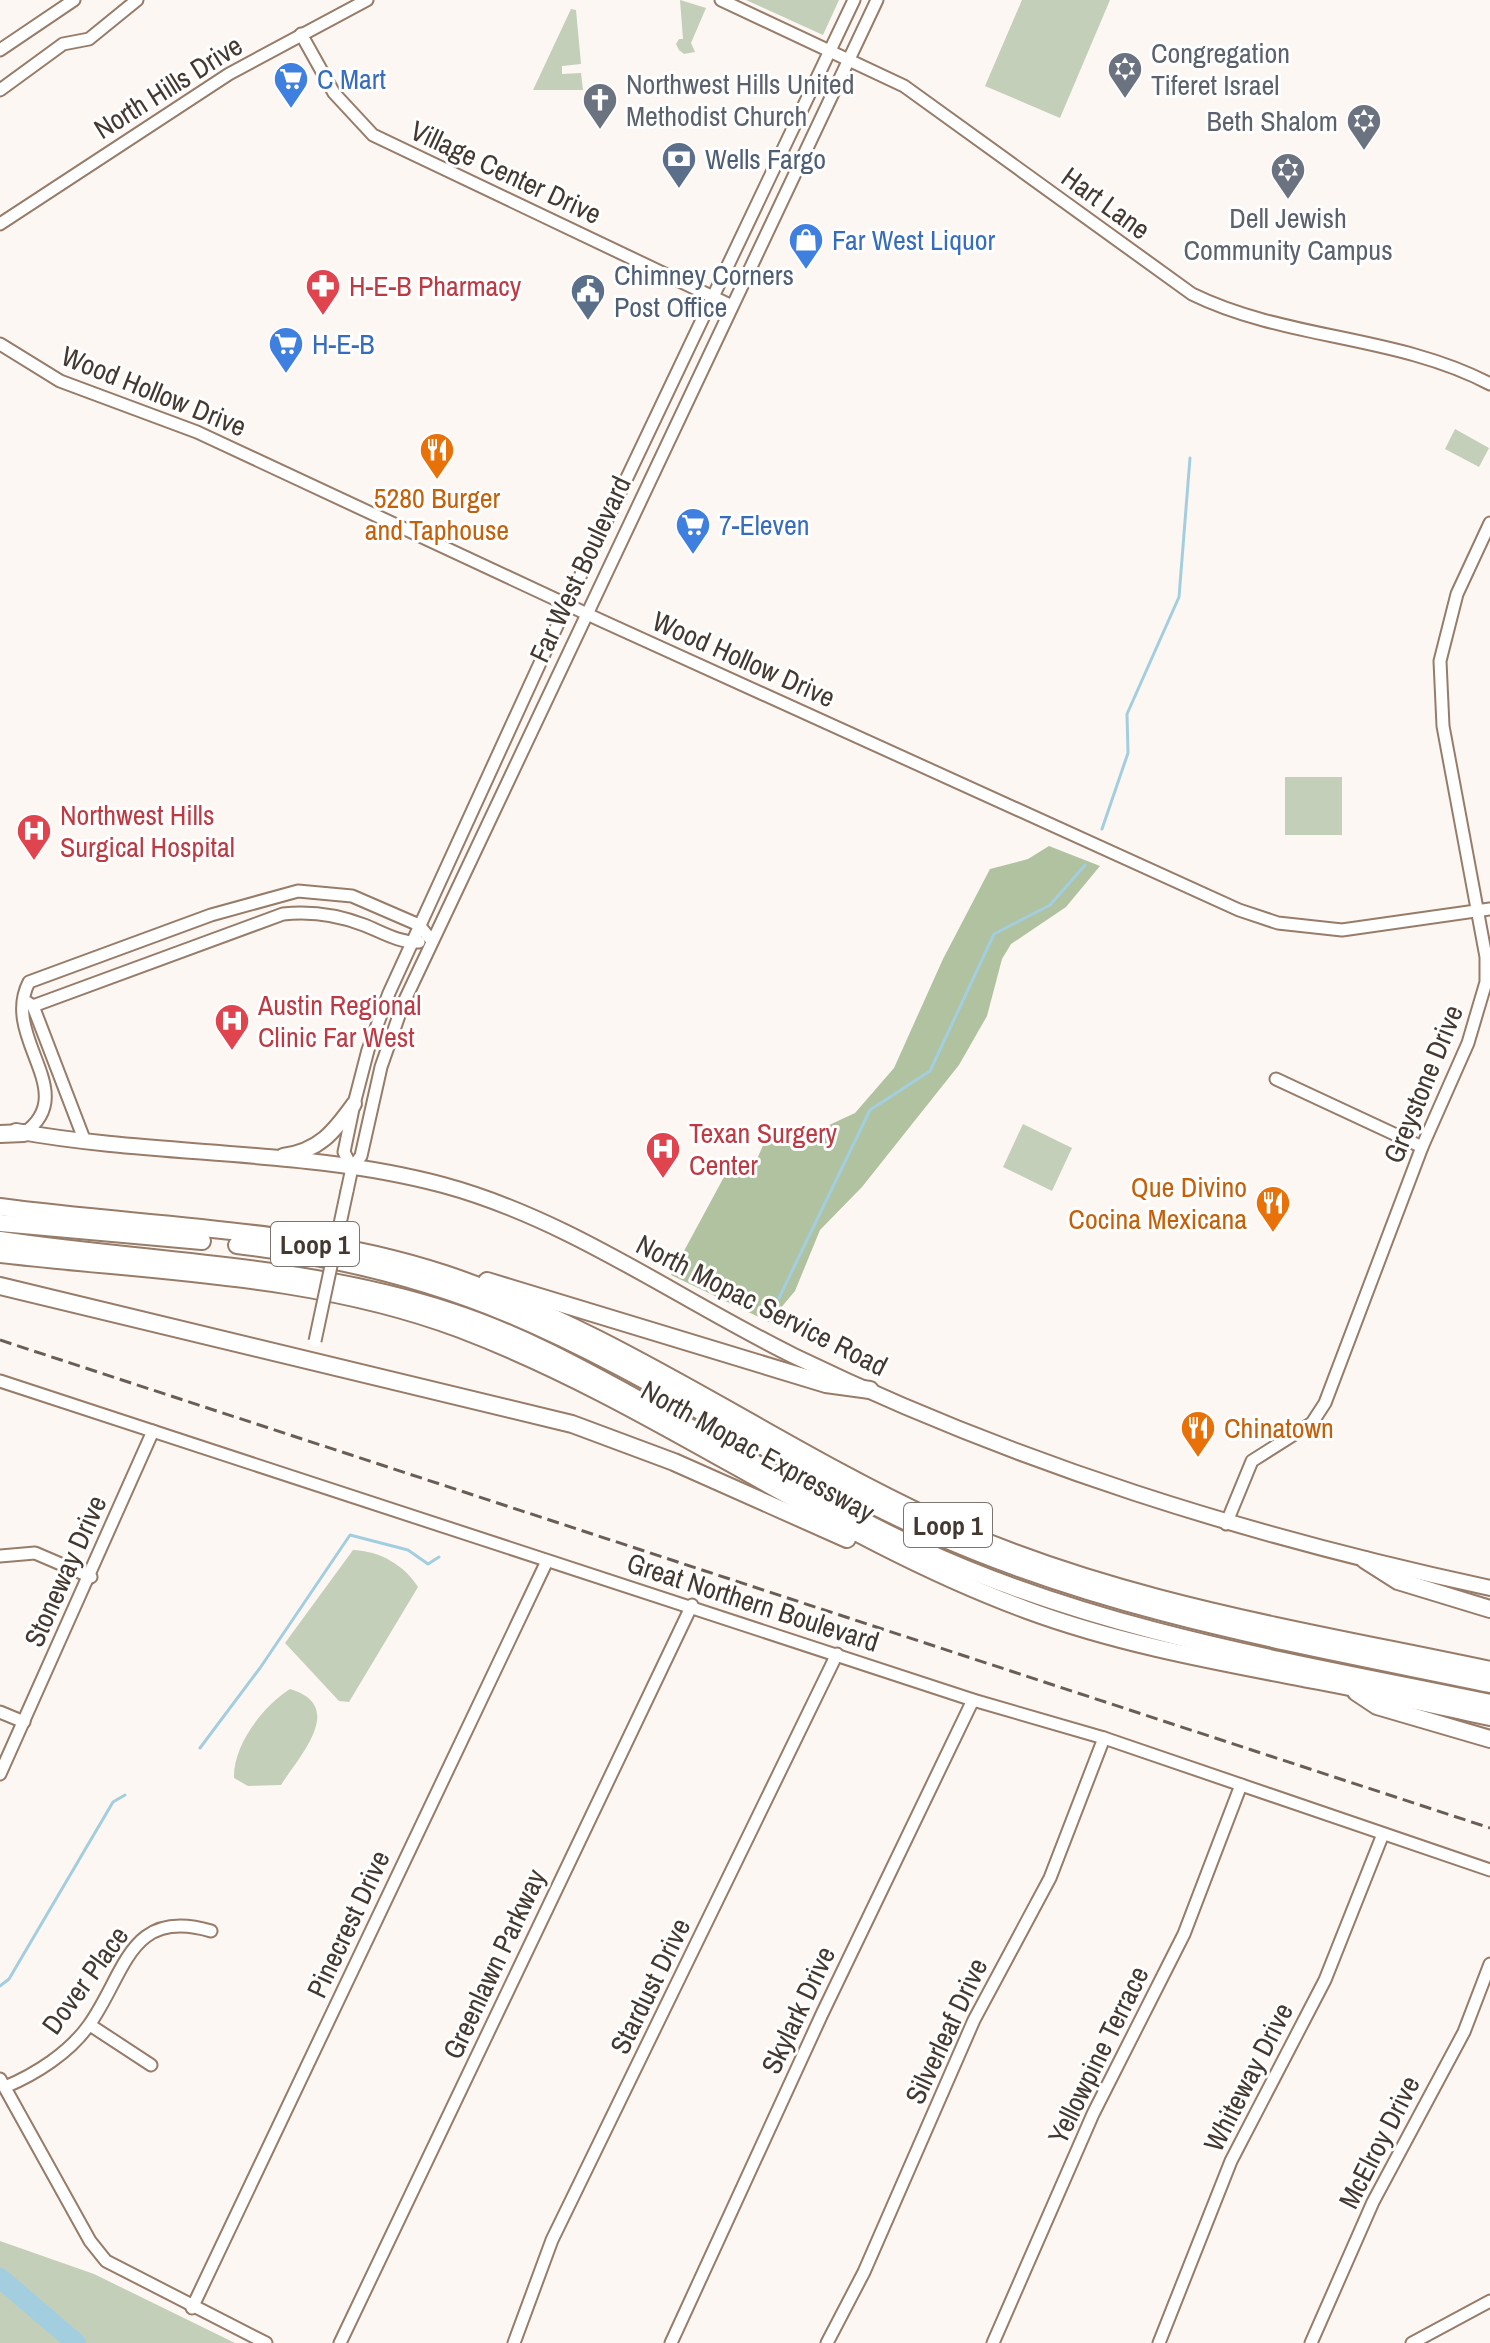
<svg xmlns="http://www.w3.org/2000/svg" width="1490" height="2343" viewBox="0 0 1490 2343" font-family="'Archivo Narrow',sans-serif">
<style>
.green{fill:#c3cfb9}
.forest{fill:#b0c29f}
.lines{fill:none;stroke-linecap:round;stroke-linejoin:round}
.stream{stroke:#a3cee0;stroke-width:3}
.river{stroke:#a3cee0;stroke-width:20}
.minor-casing{stroke:#967c69;stroke-width:15}
.major-casing{stroke:#967c69;stroke-width:18}
.highway-casing{stroke:#967c69;stroke-width:20}
.minor{stroke:#fff;stroke-width:11}
.major{stroke:#fff;stroke-width:14}
.highway{stroke:#fff;stroke-width:16}
.rail{stroke:#685e56;stroke-width:3;stroke-dasharray:12 6;stroke-linecap:butt}
.minor-bridge-casing{stroke:#967c69;stroke-width:15;stroke-linecap:butt}
.minor-bridge{stroke:#fff;stroke-width:11}
.labels{text-anchor:middle;dominant-baseline:central;stroke-width:6;stroke-linejoin:round;paint-order:stroke}
.shield{fill:#fff;stroke:#7c746e;stroke-width:2}
.shield-label{font-size:26px;font-weight:bold;fill:#443930}
.worship-label{font-size:28px;fill:#5b616d;stroke:#fff;text-anchor:start}
.shop-label{font-size:28px;fill:#366cbe;stroke:#fff;text-anchor:start}
.street-label{font-size:28px;fill:#443930;stroke:#fff}
.service-label{font-size:28px;fill:#4e5e75;stroke:#fff;text-anchor:start}
.health-label{font-size:28px;fill:#be3a42;stroke:#fff;text-anchor:start}
.food-label{font-size:28px;fill:#c56008;stroke:#fff}
</style>
<rect width="100%" height="100%" fill="#fdf7f3"/>
<g class="green">
<polygon points="680,0 706,8 691,43 695,52 684,54 679,50 676,44 679,39 683,39"/>
<polygon points="746,0 839,0 823,35"/>
<polygon points="1022,0 1110,0 1060,118 985,86"/>
<polygon points="571,9 576,10 581,64 562,66 562,74 581,73 583,90 533,90"/>
<polygon points="1455,429 1489,448 1479,467 1445,449"/>
<rect x="1285" y="777" width="57" height="58"/>
<polygon points="1023,1124 1072,1148 1052,1191 1003,1167"/>
<path d="M353 1550C380 1551 404 1565 418 1587L349 1702 339 1701 285 1643Z"/>
<path d="M290 1689C347 1706 300 1755 281 1785L248 1786 234 1778C233 1745 263 1706 290 1689Z"/>
<polygon points="0,2241 94,2274 235,2343 0,2343"/>
</g>
<polygon class="forest" points="1049,846 1100,866 1066,907 1011,944 1002,959 987,1016 959,1065 862,1187 820,1230 795,1291 769,1322 671,1275 731,1164 757,1159 765,1141 784,1146 855,1113 894,1068 943,959 990,869 1028,859"/>
<g class="lines">
<g class="stream">
<polyline points="1102,829 1128,753 1127,714 1179,597 1190,458"/>
<polyline points="779,1298 870,1110 930,1071 994,934 1050,905 1085,865"/>
<polyline points="200,1748 260,1668 350,1535 408,1550 428,1564 439,1557"/>
<polyline points="0,1986 9,1979 113,1802 125,1795"/>
</g>
<polyline class="river" points="0,2278 76,2343"/>
<defs>
<g id="minor">
<path d="M721 0 904 86 1192 294C1286 340 1397 335 1490 384"/>
<polyline points="301,34 334,93 373,135 732,306"/>
<polyline points="0,50 74,0"/>
<polyline points="0,90 63,44 89,39 137,0"/>
<polyline points="0,224 229,74 367,0"/>
<polyline points="0,344 60,381 197,432 600,620 1239,910 1278,923 1342,930 1490,909"/>
<polyline points="27,1002 33,1006 84,1139"/>
<path d="M33 1006 283 914C311 911 338 915 364 925 382 932 399 943 419 942"/>
<polyline points="1276,1079 1422,1147"/>
<path d="M24 1133C82 1092 0 1038 29 982L211 915 298 891 352 896 419 925 432 941"/>
<polyline points="352,1168 344,1152 354,1104 368,1050 389,993 567,604 854,0"/>
<polyline points="347,1191 352,1168 361,1156 381,1067 403,1004 877,0"/>
<polyline points="0,1381 973,1700 1104,1738 1490,1870"/>
<polyline points="1226,1524 1252,1461 1312,1423 1325,1403 1422,1147 1468,1043 1486,982 1486,957 1443,726 1440,661 1457,594 1490,523"/>
<polyline points="0,1556 35,1553 91,1577"/>
<polyline points="0,1712 24,1722"/>
<polyline points="0,1774 153,1431"/>
<polyline points="90,2025 151,2065"/>
<polyline points="0,2079 90,2241 106,2261 266,2343"/>
<path d="M5 2087C36 2074 69 2053 89 2025 126 1973 129 1907 211 1931"/>
<polyline points="192,2308 547,1561"/>
<polyline points="340,2343 692,1605"/>
<polyline points="514,2343 552,2240 837,1654"/>
<polyline points="671,2343 822,2014 973,1700"/>
<polyline points="827,2343 864,2272 974,2020 1050,1878 1104,1738"/>
<polyline points="993,2343 1093,2114 1184,1934 1241,1785"/>
<polyline points="1159,2343 1231,2161 1325,1980 1383,1834"/>
<polyline points="1311,2343 1373,2202 1464,2032 1490,1964"/>
<polyline points="1412,2343 1490,2301"/>
</g>
<g id="major">
<path d="M16 1131C157 1157 305 1148 443 1185 569 1219 678 1299 794 1356 1017 1464 1249 1536 1490 1588"/>
<path d="M283 1156C319 1151 334 1132 354 1104"/>
</g>
<g id="highway">
<polyline points="0,1134 24,1133"/>
<path d="M0 1207C148 1227 303 1227 445 1274 618 1332 769 1443 933 1519 1109 1601 1302 1630 1490 1670"/>
<polyline points="0,1223 202,1241"/>
<path d="M0 1240C155 1263 302 1263 452 1312 520 1334 583 1369 645 1403 736 1452 825 1504 918 1548 1099 1632 1297 1663 1490 1703"/>
<path d="M237 1245C330 1256 423 1278 509 1314 654 1375 784 1467 927 1531 1106 1612 1299 1644 1490 1684"/>
<path d="M0 1254C154 1272 314 1274 460 1329 658 1404 828 1537 1027 1610 1122 1645 1221 1662 1319 1681 1377 1692 1433 1705 1490 1717"/>
<polyline points="487,1281 826,1384 870,1390"/>
<polyline points="0,1286 572,1424 674,1462 847,1539"/>
<polyline points="1365,1560 1398,1581 1490,1609"/>
<polyline points="1356,1692 1377,1706 1490,1739"/>
</g>
</defs>
<use href="#minor" class="minor-casing"/>
<use href="#major" class="major-casing"/>
<use href="#highway" class="highway-casing"/>
<use href="#minor" class="minor"/>
<use href="#major" class="major"/>
<use href="#highway" class="highway"/>
<polyline class="rail" points="0,1340 1490,1828"/>
<defs>
<polyline id="minor-bridge" points="315,1341 347,1191"/>
</defs>
<use href="#minor-bridge" class="minor-bridge-casing"/>
<use href="#minor-bridge" class="minor-bridge"/>
</g>
<defs>
<symbol id="synagogue-pin" viewBox="-11 -11 22 30"><path d="M0 17L-7.5 6A9.5 9.5 0 1 1 7.5 6Z" fill="#6b7280" stroke="#fff"/><path d="M0-6.5L5.6 3.2H-5.6ZM0 6.5L5.6-3.2H-5.6Z" fill="#fff"/></symbol>
<symbol id="supermarket-pin" viewBox="-11 -11 22 30"><path d="M0 17L-7.5 6A9.5 9.5 0 1 1 7.5 6Z" fill="#3f7fe0" stroke="#fff"/><path d="M-6-5.5h2.5l.6 2H6L4.5 2H-2.5L-4.4-4H-6ZM-1.5 3.2a1.3 1.3 0 1 0 .1 0ZM3 3.2a1.3 1.3 0 1 0 .1 0Z" fill="#fff"/></symbol>
<symbol id="church-pin" viewBox="-11 -11 22 30"><path d="M0 17L-7.5 6A9.5 9.5 0 1 1 7.5 6Z" fill="#6b7280" stroke="#fff"/><path d="M-1.2-6h2.4v3.5h3.3v2.4h-3.3V6h-2.4V-.1h-3.3v-2.4h3.3Z" fill="#fff"/></symbol>
<symbol id="bank-pin" viewBox="-11 -11 22 30"><path d="M0 17L-7.5 6A9.5 9.5 0 1 1 7.5 6Z" fill="#5c6f8a" stroke="#fff"/><path d="M-6-4H6V4H-6ZM0-2.3a2.3 2.3 0 1 0 0 4.6a2.3 2.3 0 1 0 0-4.6Z" fill="#fff"/></symbol>
<symbol id="shop-pin" viewBox="-11 -11 22 30"><path d="M0 17L-7.5 6A9.5 9.5 0 1 1 7.5 6Z" fill="#3f7fe0" stroke="#fff"/><path d="M-5-2.5h2.3a2.7 3.5 0 0 1 5.4 0H5L5.5 6h-11ZM-1.5-2.5h3a1.5 2.3 0 0 0-3 0Z" fill="#fff"/></symbol>
<symbol id="pharmacy-pin" viewBox="-11 -11 22 30"><path d="M0 17L-7.5 6A9.5 9.5 0 1 1 7.5 6Z" fill="#e0444e" stroke="#fff"/><path d="M-2-6h4v4h4v4h-4v4h-4v-4h-4v-4h4Z" fill="#fff"/></symbol>
<symbol id="civic-pin" viewBox="-11 -11 22 30"><path d="M0 17L-7.5 6A9.5 9.5 0 1 1 7.5 6Z" fill="#5c6f8a" stroke="#fff"/><path d="M-.6-6.5H3V-4.5H.6V-3L4-1V1h2V6H-6V1h2V-1L-.6-3ZM-1.2 2.5V6h2.4V2.5Z" fill="#fff"/></symbol>
<symbol id="restaurant-pin" viewBox="-11 -11 22 30"><path d="M0 17L-7.5 6A9.5 9.5 0 1 1 7.5 6Z" fill="#e8710a" stroke="#fff"/><path d="M-5-6h1v4h1v-4h1v4h1v-4h1v5L-1.5 .5V6h-2V.5L-5-1ZM5-6V6H3V1.5H1.5Q1.5-4 5-6Z" fill="#fff"/></symbol>
<symbol id="hospital-pin" viewBox="-11 -11 22 30"><path d="M0 17L-7.5 6A9.5 9.5 0 1 1 7.5 6Z" fill="#e0444e" stroke="#fff"/><path d="M-5-5h3v3.5h4V-5h3V5h-3V1.5h-4V5h-3Z" fill="#fff"/></symbol>
</defs>
<g fill-rule="evenodd">
<use href="#synagogue-pin" x="1105" y="49" width="40" height="54"/>
<use href="#supermarket-pin" x="271" y="59" width="40" height="54"/>
<use href="#church-pin" x="580" y="80" width="40" height="54"/>
<use href="#synagogue-pin" x="1344" y="101" width="40" height="54"/>
<use href="#bank-pin" x="659" y="139" width="40" height="54"/>
<use href="#synagogue-pin" x="1268" y="150" width="40" height="54"/>
<use href="#shop-pin" x="786" y="220" width="40" height="54"/>
<use href="#pharmacy-pin" x="303" y="266" width="40" height="54"/>
<use href="#civic-pin" x="568" y="271" width="40" height="54"/>
<use href="#supermarket-pin" x="266" y="324" width="40" height="54"/>
<use href="#restaurant-pin" x="417" y="430" width="40" height="54"/>
<use href="#supermarket-pin" x="673" y="505" width="40" height="54"/>
<use href="#hospital-pin" x="14" y="811" width="40" height="54"/>
<use href="#hospital-pin" x="212" y="1001" width="40" height="54"/>
<use href="#hospital-pin" x="643" y="1129" width="40" height="54"/>
<use href="#restaurant-pin" x="1253" y="1183" width="40" height="54"/>
<use href="#restaurant-pin" x="1178" y="1408" width="40" height="54"/>
</g>
<g class="labels">
<g class="shield">
<rect x="271" y="1222" width="88" height="44" rx="6"/>
<rect x="904" y="1503" width="88" height="44" rx="6"/>
</g>
<g class="shield-label">
<text x="315" y="1244">Loop 1</text>
<text x="948" y="1525">Loop 1</text>
</g>
<g class="worship-label">
<text x="1151" y="53">Congregation<tspan x="1151" dy="32">Tiferet Israel</tspan></text>
<text x="626" y="84">Northwest Hills United<tspan x="626" dy="32">Methodist Church</tspan></text>
<text x="1338" y="121" text-anchor="end">Beth Shalom</text>
<text x="1288" y="218" text-anchor="middle">Dell Jewish<tspan x="1288" dy="32">Community Campus</tspan></text>
</g>
<g class="shop-label">
<text x="317" y="79">C Mart</text>
<text x="832" y="240">Far West Liquor</text>
<text x="312" y="344">H-E-B</text>
<text x="719" y="525">7-Eleven</text>
</g>
<g class="street-label">
<text transform="translate(168 87) rotate(-32)">North Hills Drive</text>
<text transform="translate(506 172) rotate(25)">Village Center Drive</text>
<text transform="translate(1106 203) rotate(36)">Hart Lane</text>
<text transform="translate(154 391) rotate(22)">Wood Hollow Drive</text>
<text transform="translate(580 569) rotate(-65)">Far West Boulevard</text>
<text transform="translate(744 659) rotate(24)">Wood Hollow Drive</text>
<text transform="translate(1423 1084) rotate(-68)">Greystone Drive</text>
<text transform="translate(762 1305) rotate(27)">North Mopac Service Road</text>
<text transform="translate(758 1451) rotate(29)">North Mopac Expressway</text>
<text transform="translate(65 1571) rotate(-66)">Stoneway Drive</text>
<text transform="translate(753 1602) rotate(18)">Great Northern Boulevard</text>
<text transform="translate(348 1924) rotate(-65)">Pinecrest Drive</text>
<text transform="translate(494 1964) rotate(-65)">Greenlawn Parkway</text>
<text transform="translate(85 1980) rotate(-54)">Dover Place</text>
<text transform="translate(650 1986) rotate(-64)">Stardust Drive</text>
<text transform="translate(798 2010) rotate(-65)">Skylark Drive</text>
<text transform="translate(946 2031) rotate(-65)">Silverleaf Drive</text>
<text transform="translate(1098 2055) rotate(-64)">Yellowpine Terrace</text>
<text transform="translate(1248 2077) rotate(-63)">Whiteway Drive</text>
<text transform="translate(1379 2142) rotate(-63)">McElroy Drive</text>
</g>
<g class="service-label">
<text x="705" y="159">Wells Fargo</text>
<text x="614" y="275">Chimney Corners<tspan x="614" dy="32">Post Office</tspan></text>
</g>
<g class="health-label">
<text x="349" y="286">H-E-B Pharmacy</text>
<text x="60" y="815">Northwest Hills<tspan x="60" dy="32">Surgical Hospital</tspan></text>
<text x="258" y="1005">Austin Regional<tspan x="258" dy="32">Clinic Far West</tspan></text>
<text x="689" y="1133">Texan Surgery<tspan x="689" dy="32">Center</tspan></text>
</g>
<g class="food-label">
<text x="437" y="498">5280 Burger<tspan x="437" dy="32">and Taphouse</tspan></text>
<text x="1247" y="1187" text-anchor="end">Que Divino<tspan x="1247" dy="32">Cocina Mexicana</tspan></text>
<text x="1224" y="1428" text-anchor="start">Chinatown</text>
</g>
</g>
</svg>
